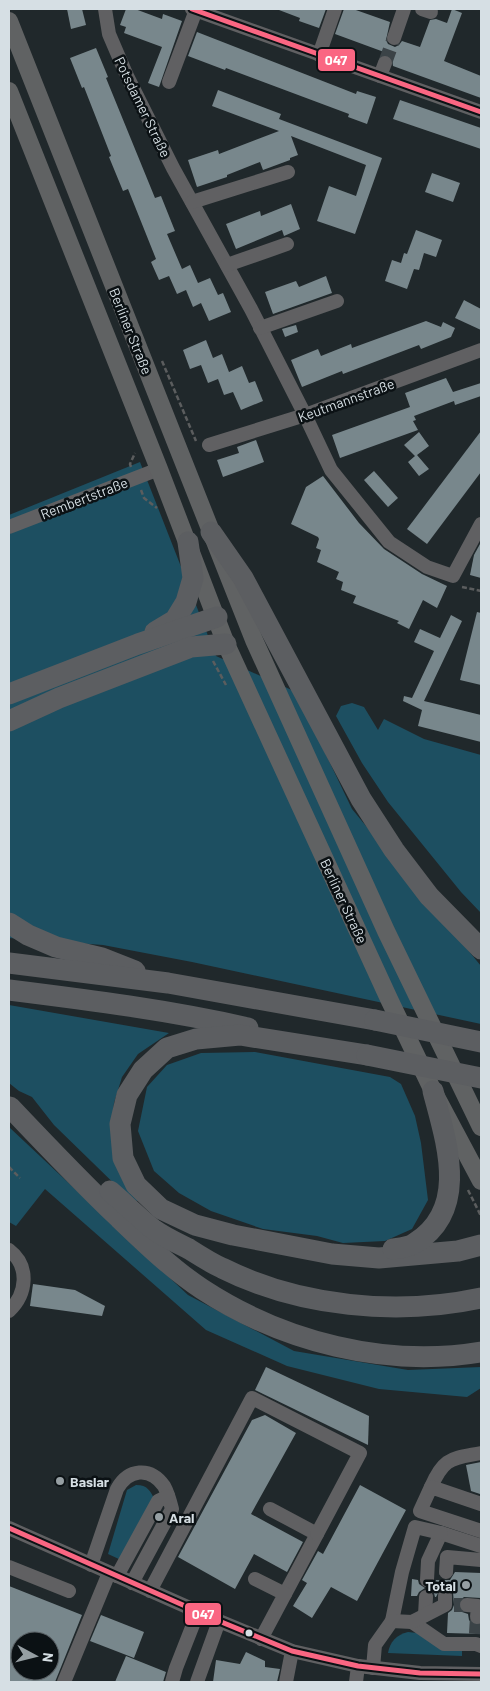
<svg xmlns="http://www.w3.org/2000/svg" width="490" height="1691" viewBox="0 0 490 1691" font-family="Barlow,sans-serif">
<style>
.green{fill:#1d4f61}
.building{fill:#78878c;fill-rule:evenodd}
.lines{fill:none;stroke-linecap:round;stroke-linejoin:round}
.minor-tunnel{stroke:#3b4347;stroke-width:14;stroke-dasharray:14 7;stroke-linecap:butt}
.path{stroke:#5b5d5e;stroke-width:2.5;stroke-dasharray:5 2.5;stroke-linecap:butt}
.minor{stroke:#606062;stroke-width:14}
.major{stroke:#606263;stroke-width:18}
.highway{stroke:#5c5e61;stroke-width:21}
.highway-bridge{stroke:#5c5e61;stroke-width:21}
.bus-1-casing{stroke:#0b1114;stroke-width:9}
.bus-1{stroke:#fa6682;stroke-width:5}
.poi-dot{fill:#969fa3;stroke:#0b1114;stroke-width:2}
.bus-dot{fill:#d6dfe4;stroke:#0b1114;stroke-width:2}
.labels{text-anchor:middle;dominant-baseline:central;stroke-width:5;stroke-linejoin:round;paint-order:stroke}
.street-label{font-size:14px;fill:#d6dfe4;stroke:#0b1114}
.poi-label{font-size:14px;font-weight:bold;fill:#d6dfe4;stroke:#0b1114;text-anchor:start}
.line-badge{stroke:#0b1114;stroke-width:2}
.badge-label{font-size:14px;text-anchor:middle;font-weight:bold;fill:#fff}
</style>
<rect width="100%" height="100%" fill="#20282b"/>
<g class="green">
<polygon points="140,462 216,656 296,692 352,809 481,966 481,1024 192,962 103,945 9,938 9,515"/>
<polygon points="352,703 364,707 378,730 384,719 424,739 481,755 481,913 461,892 388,802 362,763 336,716 341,706"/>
<polygon points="9,1005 169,1033 138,1054 122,1077 114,1103 111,1129 139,1201 131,1200 54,1125 32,1097 19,1091 9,1083"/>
<polygon points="255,1052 390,1077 401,1084 415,1116 421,1143 428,1200 412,1229 385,1241 343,1243 317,1236 263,1229 211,1211 179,1193 154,1171 138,1131 147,1087 167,1065 201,1053"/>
<polygon points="9,1127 188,1295 294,1351 408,1370 481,1367 481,1388 467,1397 379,1389 287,1366 206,1330 45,1189 16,1226 9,1222"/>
<path d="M136 1485C148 1485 150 1491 155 1500L121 1560 108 1554 127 1490Z"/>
<path d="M408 1632 417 1633 462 1649V1656L388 1653C390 1642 396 1635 408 1632Z"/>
</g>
<g class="building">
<polygon points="67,9 82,9 86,25 71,29"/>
<polygon points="126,9 135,9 162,19 163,14 182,21 159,87 148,83 162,47 124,33 126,27 120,25"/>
<polygon points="279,9 326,9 319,28 299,21 300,18 279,10"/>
<polygon points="344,9 353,9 390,22 386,40 388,44 395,47 399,45 402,41 420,47 430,20 436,19 447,23 452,9 462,13 444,61 481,76 481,98 393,66 392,58 388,55 383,55 384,52 335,34"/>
<polygon points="197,32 356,94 357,91 376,97 367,124 348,117 349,114 226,68 225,70 188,56"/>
<polygon points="96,48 108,77 106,78 155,198 161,196 175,231 167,234 182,269 190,265 198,283 210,278 218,295 223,293 231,312 209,321 201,303 193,307 186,290 177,294 169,276 159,280 151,262 156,259 128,189 123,191 109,157 111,156 84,87 82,88 70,58"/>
<polygon points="218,90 281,114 279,119 382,158 355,234 317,221 329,186 356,196 366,165 291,136 298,155 290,158 290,160 263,170 260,162 227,175 227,177 197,187 188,160 218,150 219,154 279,131 212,106"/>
<polygon points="400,100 481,128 481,149 393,119"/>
<polygon points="432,173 460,183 453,202 425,192"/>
<polygon points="291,204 300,229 284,236 282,230 236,249 226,224 260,211 261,216"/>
<polygon points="416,230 442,240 436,257 424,253 419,270 414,269 407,289 385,281 392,260 401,263 404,253 407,254"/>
<polygon points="326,276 332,293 273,314 265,292 296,281 299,287"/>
<polygon points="464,300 481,309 481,330 455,318"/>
<polygon points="426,321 441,327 443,322 455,328 451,337 421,349 419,345 343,374 342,371 302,387 291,360 318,349 321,356 351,344 352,348"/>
<polygon points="296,325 298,332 285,337 282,329"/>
<polygon points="206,340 213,358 222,354 229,372 242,366 249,383 255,381 263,401 241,410 233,392 224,395 218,379 208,383 201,365 190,369 183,350"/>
<polygon points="446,378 453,392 481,383 481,396 455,405 454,401 414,416 416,420 413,421 418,430 340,458 332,435 410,407 405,393"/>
<polygon points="481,431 481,472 427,544 407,529"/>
<polygon points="419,432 429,446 417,455 429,469 419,476 408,462 415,456 404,445"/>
<polygon points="256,440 264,462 223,477 217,460 239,453 237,447"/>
<polygon points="374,471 398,498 388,507 364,480"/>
<polygon points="323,476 359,523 384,549 422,574 447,586 437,608 423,600 409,629 397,623 399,621 353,603 356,596 341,590 343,582 336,579 339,572 317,562 321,550 316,548 319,539 318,537 291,524 306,487"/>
<polygon points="480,544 481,545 481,578 470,575 474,555"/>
<polygon points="477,612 481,613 481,685 460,680"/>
<polygon points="451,615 462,621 424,701 481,715 481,742 418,726 422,710 403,701 404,696 412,698 434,651 414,642 420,629 440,638"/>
<polygon points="33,1284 75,1290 105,1306 102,1316 30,1306"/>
<polygon points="266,1367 369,1416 368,1445 255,1390"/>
<polygon points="265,1415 296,1433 251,1514 303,1542 287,1572 254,1554 235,1589 178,1557 252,1420"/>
<polygon points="481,1462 481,1494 480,1494 471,1491 466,1465"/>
<polygon points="360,1485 406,1510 357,1601 331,1587 312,1618 293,1606 307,1583 302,1580 318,1551 323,1554"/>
<polygon points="455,1572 481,1573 481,1598 464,1597 460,1600 458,1605 462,1612 468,1614 469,1620 472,1624 477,1626 481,1625 481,1634 447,1633 448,1613 452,1610 454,1605 453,1592 449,1588 445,1587 440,1589 436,1597 435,1597 434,1593 428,1589 434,1585 436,1580 450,1580"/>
<polygon points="412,1579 418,1580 419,1584 425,1588 419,1592 417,1596 411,1596"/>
<path d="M9 1586 82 1615 55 1682H9ZM20 1641H50V1671H20Z"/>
<polygon points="101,1615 144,1632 134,1658 90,1641"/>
<polygon points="246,1652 265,1661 265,1667 280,1669 277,1682 213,1682 216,1660 240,1664"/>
<polygon points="126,1656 166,1672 163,1682 115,1682"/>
</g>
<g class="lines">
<g class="minor-tunnel">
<polyline points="385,63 394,38"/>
<polyline points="445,1596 446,1572"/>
<polyline points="454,1605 467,1605"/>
<polyline points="476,1634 477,1617"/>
</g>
<g class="path">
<polyline points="162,361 196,441"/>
<polyline points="131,467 130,464 135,453"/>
<polyline points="141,490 144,498 157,508"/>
<polyline points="462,587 481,591"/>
<polyline points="213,661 226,685"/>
<polyline points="9,1167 20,1178"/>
<polyline points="468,1190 481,1216"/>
</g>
<g class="minor">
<polyline points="105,9 109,34 127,76 173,168 251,309 305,415 331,470 389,542 427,567 453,576 481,524"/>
<polyline points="192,9 481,112"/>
<polyline points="422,9 431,12"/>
<polyline points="394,38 404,9"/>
<polyline points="319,55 335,9"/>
<polyline points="380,76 385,63"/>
<polyline points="169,82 196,10"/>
<polyline points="192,202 288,172"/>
<polyline points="227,265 287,244"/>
<polyline points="260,328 337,301"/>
<polyline points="209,445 305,415 481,350"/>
<polyline points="9,527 159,469"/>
<path d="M9 1250C30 1266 27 1294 9 1311"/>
<path d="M431 1487C444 1457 451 1459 481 1453"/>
<polyline points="481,1504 431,1487 420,1511 481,1531"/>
<polyline points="270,1509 317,1534 285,1594"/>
<polyline points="9,1528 219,1621 292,1651 358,1666 420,1673 481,1674"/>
<path d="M91 1565 117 1489C128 1469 150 1466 164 1486 168 1493 170 1501 172 1509L132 1583"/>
<polyline points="9,1567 69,1591"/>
<polyline points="446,1572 447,1557 481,1560"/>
<polyline points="117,1576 158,1501 168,1496"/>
<polyline points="255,1579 285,1594 261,1639"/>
<polyline points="427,1580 428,1561 441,1533 481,1546"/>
<polyline points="150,1591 252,1398 360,1453 317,1534"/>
<polyline points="467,1605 478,1606 477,1617"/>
<polyline points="425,1615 426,1597"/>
<polyline points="392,1621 402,1572 415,1527 441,1533"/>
<polyline points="412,1622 444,1644 476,1644 481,1646"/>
<polyline points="373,1668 375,1645 392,1621 412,1622 445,1605 445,1596"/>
<polyline points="64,1682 109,1573"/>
<polyline points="172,1682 176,1668 198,1612"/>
<polyline points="197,1682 219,1621"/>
<polyline points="286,1682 292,1651"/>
<polyline points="356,1682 358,1666"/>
</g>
<g class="major">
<polyline points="9,21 254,640 386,931 481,1127"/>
<polyline points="9,91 159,469 226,644 389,999 433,1091 481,1181"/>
</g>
<g class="highway">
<polyline points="211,532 243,578 361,799 394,850 429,896 481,949"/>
<polyline points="155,632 175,620 186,602 193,578 188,542"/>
<polyline points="9,694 138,644 217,617"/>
<polyline points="9,721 59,698 191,647 226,644"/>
<polyline points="9,923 28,935 56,947 102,958 135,971"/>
<polyline points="9,963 168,983 375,1020"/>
<path d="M9 990C89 1000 169 1010 248 1028"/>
<polyline points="367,1055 240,1035 196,1039 167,1048 143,1070 127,1095 120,1124 123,1158 136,1185 161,1209 195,1225 233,1235 332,1254 379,1258 458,1251 481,1245"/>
<path d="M10 1107C46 1145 81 1182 119 1218 145 1243 172 1269 202 1289 283 1342 386 1368 481 1352"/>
<path d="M110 1191C124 1203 138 1217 153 1229 164 1237 177 1243 189 1249 200 1256 211 1263 222 1268 300 1307 397 1316 481 1298"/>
<path d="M393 1249C400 1248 410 1247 415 1243 470 1209 446 1141 433 1091"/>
</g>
<g class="highway-bridge">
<polyline points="375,1020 481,1042"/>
<polyline points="367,1055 481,1078"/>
</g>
<defs>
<g id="bus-1">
<polyline points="192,9 481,112"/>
<polyline points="9,1528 219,1621 292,1651 358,1666 420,1673 481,1674"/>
</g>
</defs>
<use href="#bus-1" class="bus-1-casing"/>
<use href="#bus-1" class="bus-1"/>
</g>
<g class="poi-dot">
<circle cx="60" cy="1481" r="5"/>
<circle cx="159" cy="1517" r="5"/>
<circle cx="466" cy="1585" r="5"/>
</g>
<circle class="bus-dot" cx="249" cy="1633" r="4.5"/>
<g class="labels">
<g class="street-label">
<text transform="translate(143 107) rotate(64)">Potsdamer Straße</text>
<text transform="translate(131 331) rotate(68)">Berliner Straße</text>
<text transform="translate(346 400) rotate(-20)">Keutmannstraße</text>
<text transform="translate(84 498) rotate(-21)">Rembertstraße</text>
<text transform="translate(344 901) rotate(65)">Berliner Straße</text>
</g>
<g class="poi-label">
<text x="70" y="1481">Baslar</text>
<text x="169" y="1517">Aral</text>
<text x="456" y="1585" text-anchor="end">Total</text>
</g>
</g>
<g class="line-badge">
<rect x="317" y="48" width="39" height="24" rx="5" fill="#fa6682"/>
<rect x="184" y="1602" width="38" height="24" rx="5" fill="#fa6682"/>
</g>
<g class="badge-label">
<text x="336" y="65">047</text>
<text x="203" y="1619">047</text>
</g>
<rect width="490" height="1691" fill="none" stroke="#d6dfe4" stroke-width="20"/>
<g transform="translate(35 1656) rotate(97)"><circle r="24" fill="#0b1114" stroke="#5c6367"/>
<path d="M0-4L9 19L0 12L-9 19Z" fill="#969fa3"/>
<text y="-8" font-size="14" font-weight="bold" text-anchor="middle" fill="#d6dfe4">N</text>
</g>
</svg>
